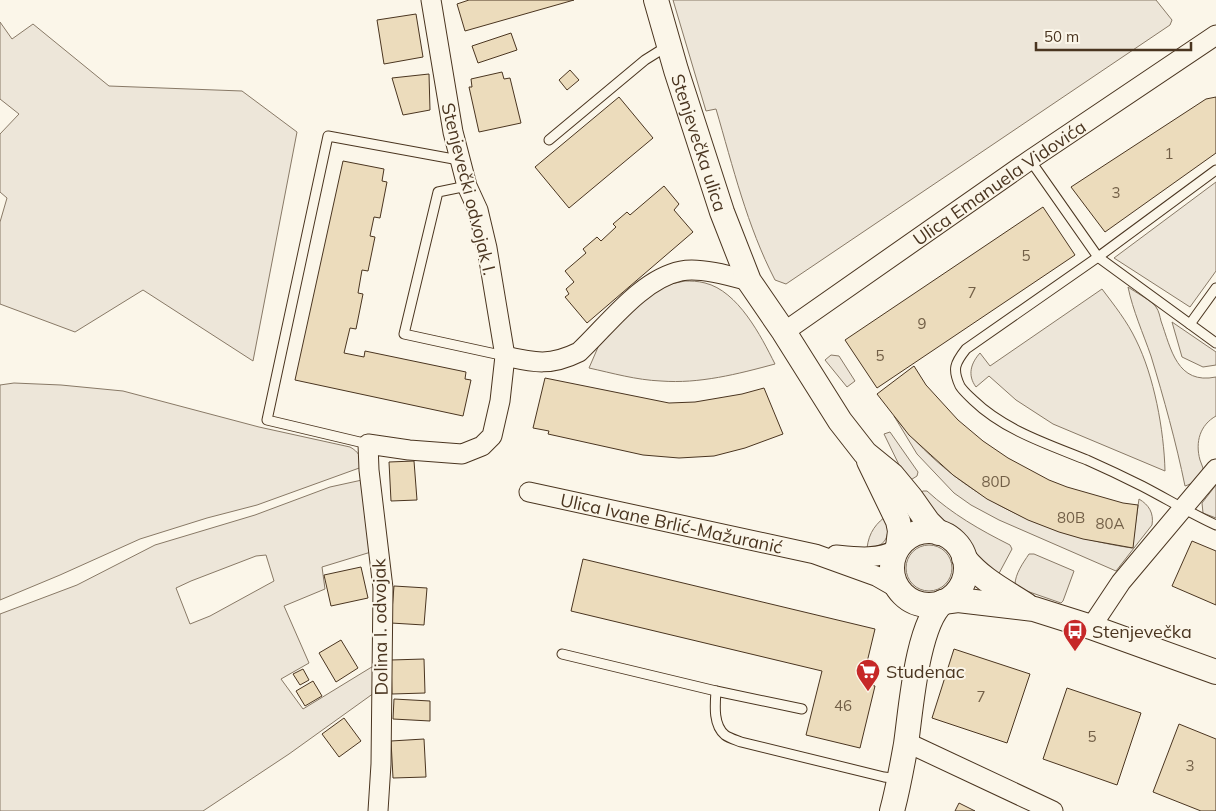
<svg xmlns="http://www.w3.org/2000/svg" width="1216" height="811" viewBox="0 0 1216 811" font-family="Mulish,sans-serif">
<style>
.green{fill:#ede6d9;stroke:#887966;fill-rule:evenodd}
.building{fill:#ecdcbc;stroke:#4a3520}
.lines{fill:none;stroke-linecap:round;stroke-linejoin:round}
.service-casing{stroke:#4a3520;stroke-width:11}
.minor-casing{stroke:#4a3520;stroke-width:21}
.tertiary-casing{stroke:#4a3520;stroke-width:26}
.service{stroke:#fbf6e9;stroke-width:9}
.minor{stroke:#fbf6e9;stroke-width:19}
.tertiary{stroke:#fbf6e9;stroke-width:24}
.labels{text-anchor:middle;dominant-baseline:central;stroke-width:4;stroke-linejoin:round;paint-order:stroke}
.number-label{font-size:15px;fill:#725f47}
.street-label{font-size:18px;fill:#4a3520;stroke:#fbf6e9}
.poi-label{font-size:18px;fill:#4a3520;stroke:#fbf6e9;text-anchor:start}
</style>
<rect width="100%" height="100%" fill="#fbf6e9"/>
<g class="green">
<path d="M673 0H1156L1172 20 1170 25 786 284 775 280C747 226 733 167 716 109L706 111Z"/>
<polygon points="0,22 12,39 33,24 109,86 242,91 297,132 253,361 143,290 75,332 0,304 0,222 7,198 0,192 0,134 19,114 0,99"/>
<polygon points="1216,182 1216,271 1190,307 1114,258"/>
<path d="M685 281C691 281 698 281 705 283 738 291 761 336 775 364 738 374 699 384 661 381 636 380 612 373 589 368L602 338 642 301 666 285Z"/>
<path d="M1128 287C1135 292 1152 301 1156 307 1159 311 1160 317 1161 321 1171 349 1177 385 1216 377V416C1200 425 1195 442 1200 460 1201 463 1202 465 1203 468 1204 477 1192 484 1185 486 1176 442 1164 399 1151 356 1143 333 1133 311 1128 287Z"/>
<path d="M1102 289C1114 305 1127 321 1136 340 1154 376 1164 430 1165 471L1053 424 1016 400 989 376 976 387C967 375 971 363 980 353L990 366Z"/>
<polygon points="1172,322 1216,352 1216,365 1203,367 1182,357"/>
<polygon points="831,355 839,356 855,381 847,387 825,360"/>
<path d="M14 383 61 385 123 391 259 427 350 447C359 452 361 457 362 467L257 505 207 518 140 539 60 575 0 600V385Z"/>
<path d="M894 416C955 493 1037 534 1132 548L1139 499C1149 505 1154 513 1152 525L1116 571 999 520 971 505 954 493 917 454Z"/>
<polygon points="890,432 918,472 917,476 909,481 904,475 884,434"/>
<path d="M362 480 371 552 322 567 325 589 284 606 309 663 281 679 303 709 375 665 374 693 289 754 203 811H0V614L77 585 155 545 255 515 330 487ZM266 555 274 581 210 616 190 624 176 588 191 581 256 556Z"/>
<polygon points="1216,485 1216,518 1203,513 1202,503"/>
<path d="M923 491H927C952 514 980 530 1010 545L1012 549 996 579 975 553 965 536 959 530 942 521 918 494Z"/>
<path d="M889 514C888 533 890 547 867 548 869 532 876 523 889 514Z"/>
<circle cx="929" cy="568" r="23"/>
<path d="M1029 554H1034L1074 571 1063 601 1061 603 1018 588 1015 585C1015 574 1023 563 1029 554Z"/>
</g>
<g class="building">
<polygon points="469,0 574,0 465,31 457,4"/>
<polygon points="416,14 423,57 384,64 377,20"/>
<polygon points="511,33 517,50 478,63 472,46"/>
<polygon points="570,70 579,80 567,90 559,80"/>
<polygon points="502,72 504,79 510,78 521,123 479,132 469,87 472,87 471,79"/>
<polygon points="429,74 430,110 403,115 392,78"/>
<polygon points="619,97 653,138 569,208 535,167"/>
<polygon points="1216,97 1216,153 1105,232 1071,187 1206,99"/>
<polygon points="343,161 384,169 382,181 387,182 380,218 374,217 370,236 375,237 368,271 362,270 358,293 363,294 356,329 350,328 344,353 364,357 365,351 466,372 465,379 471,380 463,416 295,380"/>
<polygon points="664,186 679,204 674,210 693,232 587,323 565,297 569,294 566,289 574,282 565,271 586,253 583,249 597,237 601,241 616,227 613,224 627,212 630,215"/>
<polygon points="1043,207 1075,255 877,388 845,340"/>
<polygon points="914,366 926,385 958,420 983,441 1008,458 1049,480 1067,487 1123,503 1138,505 1133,548 1083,539 1059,532 1028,520 987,499 953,475 909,435 877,394"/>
<polygon points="545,378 669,403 695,402 742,394 764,388 783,434 745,448 714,456 679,458 643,455 548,434 549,431 533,428"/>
<polygon points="414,461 417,500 391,501 389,462"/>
<polygon points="1192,541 1216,551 1216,605 1172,586"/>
<polygon points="583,559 875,629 862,683 875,686 860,748 806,735 822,671 571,611"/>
<polygon points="361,567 368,598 331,606 324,575"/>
<polygon points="394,586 427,588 424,625 391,623"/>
<polygon points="341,640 358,668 336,682 319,653"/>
<polygon points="954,649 1030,674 1007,743 932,718"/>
<polygon points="424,659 425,693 392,694 391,660"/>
<polygon points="303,669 309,680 300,685 293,674"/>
<polygon points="313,681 322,696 305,706 296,691"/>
<polygon points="1067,688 1141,713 1117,785 1043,759"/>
<polygon points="394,699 430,701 430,721 393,719"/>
<polygon points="344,718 361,741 339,757 322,734"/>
<polygon points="1179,724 1216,739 1216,811 1201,811 1153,792"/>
<polygon points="424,739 426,777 393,778 391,741"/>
<polygon points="959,803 975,811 955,811"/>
</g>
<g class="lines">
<defs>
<g id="service">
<polyline points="549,140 645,60 661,50 669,48"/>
<polyline points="1030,160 1098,257 1216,343"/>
<path d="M1216 170 1098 257 966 349C955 363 952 369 960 386 963 391 969 396 973 400 1004 430 1047 444 1087 460 1105 468 1124 477 1142 486 1167 499 1190 513 1216 525"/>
<polyline points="467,186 438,192 404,334 505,356"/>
<polyline points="1190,324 1216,288"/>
<polyline points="368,444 267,420 328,136 459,160"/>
<polyline points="562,654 716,691 802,709"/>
<path d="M716 691C715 705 713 725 725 735 729 738 736 740 741 742L884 777 900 779"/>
</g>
<g id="minor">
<path id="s1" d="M784 332 1030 160 1216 35"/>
<path d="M505 356C535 363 551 366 579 352 607 326 641 279 681 271 700 267 731 276 749 281"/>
<path id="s2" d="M529 492 815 554 876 576 897 588"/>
<path d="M836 555C856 557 879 560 897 549"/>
<polyline points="1091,627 1121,582 1216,469"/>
<polyline points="906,742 1053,811"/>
<polyline points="378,811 381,764 383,588 369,470 368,444 409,450 462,454 482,446 492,436 500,401 505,356 487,248 478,210 467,186 453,132 431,0"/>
</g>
<g id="tertiary">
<path id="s3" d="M656 0 676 70 722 212 749 281 784 332 840 421 865 453 892 475 911 498 928 522 939 533"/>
<polyline points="869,461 898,521 900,531 898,547"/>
<circle cx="929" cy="568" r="37"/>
<path d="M964 558C982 580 1003 590 1026 605"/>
<polyline points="943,602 958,600 1034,609 1091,627 1216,672"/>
<path d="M892 811C898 789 902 766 906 744 911 709 917 624 943 602"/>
</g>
</defs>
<use href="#service" class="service-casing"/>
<use href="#minor" class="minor-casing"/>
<use href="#tertiary" class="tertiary-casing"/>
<use href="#service" class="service"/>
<use href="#minor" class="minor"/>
<use href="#tertiary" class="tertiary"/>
</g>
<defs>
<symbol id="bus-pin" viewBox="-11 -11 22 30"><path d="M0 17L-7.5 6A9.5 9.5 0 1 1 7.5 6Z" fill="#c62828" stroke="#fbf6e9"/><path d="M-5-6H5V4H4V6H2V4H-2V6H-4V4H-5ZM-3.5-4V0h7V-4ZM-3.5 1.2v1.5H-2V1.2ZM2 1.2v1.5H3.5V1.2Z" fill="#fff"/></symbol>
<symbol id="supermarket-pin" viewBox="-11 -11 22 30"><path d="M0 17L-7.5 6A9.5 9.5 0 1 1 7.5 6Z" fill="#c62828" stroke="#fbf6e9"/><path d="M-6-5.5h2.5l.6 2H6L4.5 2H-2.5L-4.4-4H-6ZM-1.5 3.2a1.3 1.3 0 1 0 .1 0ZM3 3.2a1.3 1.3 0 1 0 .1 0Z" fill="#fff"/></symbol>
</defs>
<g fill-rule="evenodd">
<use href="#bus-pin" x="1061" y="617" width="28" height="38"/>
<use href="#supermarket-pin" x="854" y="657" width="28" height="38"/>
</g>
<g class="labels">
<g class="number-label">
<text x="1169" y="153">1</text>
<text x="1116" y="192">3</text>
<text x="1026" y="255">5</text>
<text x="972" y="292">7</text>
<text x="922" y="323">9</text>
<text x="880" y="355">5</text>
<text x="996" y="481">80D</text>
<text x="1071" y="517">80B</text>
<text x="1110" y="523">80A</text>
<text x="981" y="696">7</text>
<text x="843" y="705">46</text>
<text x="1092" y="736">5</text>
<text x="1190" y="765">3</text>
</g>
<g class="street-label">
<text stroke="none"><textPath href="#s3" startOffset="149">Stenjevečka ulica</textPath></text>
<text stroke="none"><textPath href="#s1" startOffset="262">Ulica Emanuela Vidovića</textPath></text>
<text transform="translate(469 189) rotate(76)">Stenjevečki odvojak I.</text>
<text stroke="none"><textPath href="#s2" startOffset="146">Ulica Ivane Brlić-Mažuranić</textPath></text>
<text transform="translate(380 627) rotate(-91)">Dolina I. odvojak</text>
</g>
<g class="poi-label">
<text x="1092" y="631">Stenjevečka</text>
<text x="886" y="671">Studenac</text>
</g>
</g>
<path d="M1036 42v8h155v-8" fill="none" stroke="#4a3520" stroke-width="2.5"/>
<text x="1044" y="42" font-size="15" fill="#4a3520" stroke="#fbf6e9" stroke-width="4" paint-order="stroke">50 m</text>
</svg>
